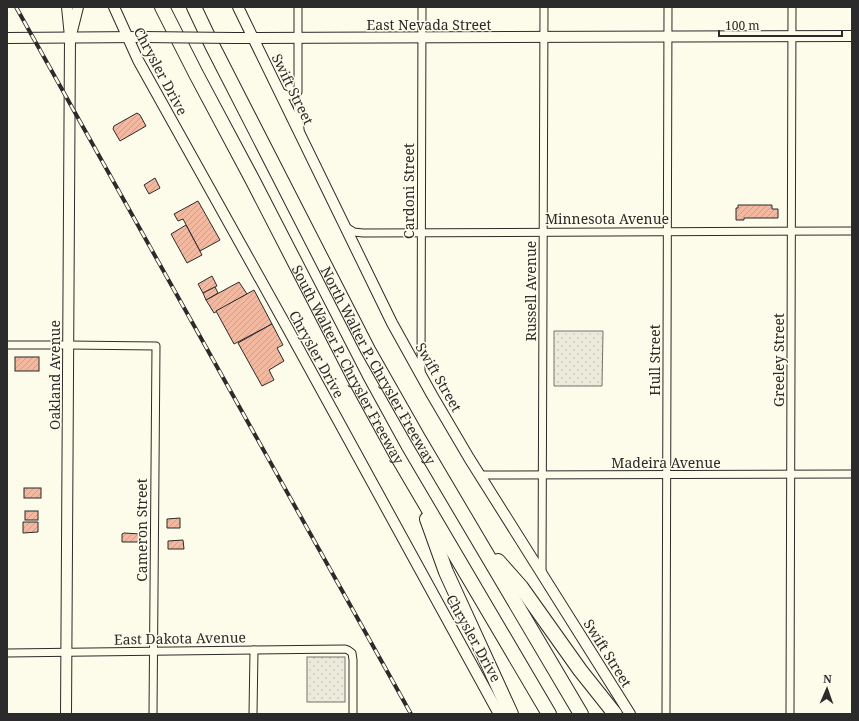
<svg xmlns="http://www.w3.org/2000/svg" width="859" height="721" viewBox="0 0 859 721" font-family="'Noto Serif',serif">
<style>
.park{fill:url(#park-dots);stroke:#74746e}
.building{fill:url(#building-hatch);stroke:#2b2b2b}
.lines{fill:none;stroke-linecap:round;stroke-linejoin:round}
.street-casing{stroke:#2b2b2b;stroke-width:9}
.secondary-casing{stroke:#2b2b2b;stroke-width:12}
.highway-casing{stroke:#2b2b2b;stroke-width:16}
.street{stroke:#fdfbea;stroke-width:7}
.secondary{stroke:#fdfbea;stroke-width:10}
.highway{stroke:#fdfbea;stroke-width:14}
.rail-casing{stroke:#2b2b2b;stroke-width:4}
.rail{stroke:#fdfbea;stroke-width:2.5;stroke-dasharray:8;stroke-linecap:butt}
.secondary-bridge-casing{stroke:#2b2b2b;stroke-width:12;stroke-linecap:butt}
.secondary-bridge{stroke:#fdfbea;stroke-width:10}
.labels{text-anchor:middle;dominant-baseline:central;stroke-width:3;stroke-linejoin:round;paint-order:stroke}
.street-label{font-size:14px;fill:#2b2b2b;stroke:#fdfbea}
</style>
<defs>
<pattern id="park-dots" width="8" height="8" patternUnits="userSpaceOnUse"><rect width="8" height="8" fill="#ecebdb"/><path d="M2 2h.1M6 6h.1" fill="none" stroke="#cbcabc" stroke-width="1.8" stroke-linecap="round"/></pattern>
<pattern id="building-hatch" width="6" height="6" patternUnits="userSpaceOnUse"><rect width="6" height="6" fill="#f2b8a0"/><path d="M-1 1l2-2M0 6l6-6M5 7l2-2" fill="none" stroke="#d09e8a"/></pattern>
</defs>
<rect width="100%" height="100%" fill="#fdfbea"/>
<g class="park">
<polygon points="554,331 603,331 602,386 554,386"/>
<rect x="307" y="657" width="38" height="45"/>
</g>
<g class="building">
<polygon points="137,113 140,115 146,126 120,141 113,129 114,126"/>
<polygon points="155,178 160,188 149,194 144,185"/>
<polygon points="198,201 220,240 200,251 183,219 178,221 174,214"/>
<polygon points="738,205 772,205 772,209 778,209 778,218 744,218 744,220 736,220 736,208 738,208"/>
<polygon points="186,225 202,255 187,263 171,234"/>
<polygon points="212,276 217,286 203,293 198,284"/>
<polygon points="239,282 247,294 214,313 206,300"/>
<polygon points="215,287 218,293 206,300 203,293"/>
<polygon points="254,290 272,324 234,344 216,311"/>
<polygon points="272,324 283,345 277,348 284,361 269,370 274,380 262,386 238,343"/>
<rect x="15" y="357" width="24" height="14"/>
<rect x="24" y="488" width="17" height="10"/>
<rect x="25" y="511" width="13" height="9"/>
<polygon points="180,518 180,528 167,528 167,519"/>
<polygon points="23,522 38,522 38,532 23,533"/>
<polygon points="124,533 141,534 141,542 122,542 122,534"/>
<polygon points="183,540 184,549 168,549 168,541"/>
</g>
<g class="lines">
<defs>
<g id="street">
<path d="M278 91C286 94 293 100 298 92V7"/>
<polyline points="297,94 296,96 300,129"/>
<polyline points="346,227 354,232 363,233 852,231"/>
<polyline points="7,345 68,345 156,346 153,714"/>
<polyline points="421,373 422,7"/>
<polyline points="480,475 852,474"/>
<polyline points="542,575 544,7"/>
<polyline points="7,653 345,649 348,650 352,653 353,660 353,714"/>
<polyline points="253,714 254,650"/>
<polyline points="666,714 668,7"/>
<polyline points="790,714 792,7"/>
</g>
<g id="secondary">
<polyline points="114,7 138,60 288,329 499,714"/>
<polyline points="238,7 392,323 432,395 469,458 630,714"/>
<polyline points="72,31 78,7"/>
<polyline points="7,38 142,37"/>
<polyline points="234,38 852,36"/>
<polyline points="66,714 70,37 67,7"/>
</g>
<g id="highway">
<path id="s1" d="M162 7 196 74 252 179 356 381 396 454 549 714"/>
<path id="s2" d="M194 7 212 45 368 350 418 438 581 714"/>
<polyline points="427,519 446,572 511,714"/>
<polyline points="498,561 521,587 580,670 615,714"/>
</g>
</defs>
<use href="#street" class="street-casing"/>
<use href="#secondary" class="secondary-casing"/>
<use href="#highway" class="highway-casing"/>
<use href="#street" class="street"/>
<use href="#secondary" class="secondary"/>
<use href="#highway" class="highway"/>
<defs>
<polyline id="rail" points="16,7 411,714"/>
</defs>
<use href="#rail" class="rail-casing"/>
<use href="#rail" class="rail"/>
<defs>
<polyline id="secondary-bridge" points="142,37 234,38"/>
</defs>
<use href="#secondary-bridge" class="secondary-bridge-casing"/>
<use href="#secondary-bridge" class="secondary-bridge"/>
</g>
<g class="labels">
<g class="street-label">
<text x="429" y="24">East Nevada Street</text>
<text transform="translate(161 71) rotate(62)">Chrysler Drive</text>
<text transform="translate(293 89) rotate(64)">Swift Street</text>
<text transform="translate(408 191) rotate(-90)">Cardoni Street</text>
<text x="607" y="218">Minnesota Avenue</text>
<text transform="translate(530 291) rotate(-90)">Russell Avenue</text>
<text transform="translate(317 354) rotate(61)">Chrysler Drive</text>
<text transform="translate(654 360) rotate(-90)">Hull Street</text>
<text transform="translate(778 360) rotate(-90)">Greeley Street</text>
<text stroke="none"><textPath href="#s1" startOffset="403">South Walter P. Chrysler Freeway</textPath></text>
<text stroke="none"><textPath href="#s2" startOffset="403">North Walter P. Chrysler Freeway</textPath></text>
<text transform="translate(54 375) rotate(-90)">Oakland Avenue</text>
<text transform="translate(439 377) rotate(60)">Swift Street</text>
<text x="666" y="462">Madeira Avenue</text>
<text transform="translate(141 530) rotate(-90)">Cameron Street</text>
<text transform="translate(180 638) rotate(-1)">East Dakota Avenue</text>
<text transform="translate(474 638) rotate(61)">Chrysler Drive</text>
<text transform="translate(608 653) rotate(58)">Swift Street</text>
</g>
</g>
<rect width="859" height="721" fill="none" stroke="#2b2b2b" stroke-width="16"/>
<g transform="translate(827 689) rotate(2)" stroke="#fdfbea" stroke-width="3" paint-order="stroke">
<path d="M0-3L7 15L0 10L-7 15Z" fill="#2b2b2b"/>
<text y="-6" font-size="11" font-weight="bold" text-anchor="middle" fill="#2b2b2b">N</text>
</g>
<path d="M719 30v6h123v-6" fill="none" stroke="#2b2b2b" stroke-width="2"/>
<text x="725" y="30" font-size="12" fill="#2b2b2b" stroke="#fdfbea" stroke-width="3" paint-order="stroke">100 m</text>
</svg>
